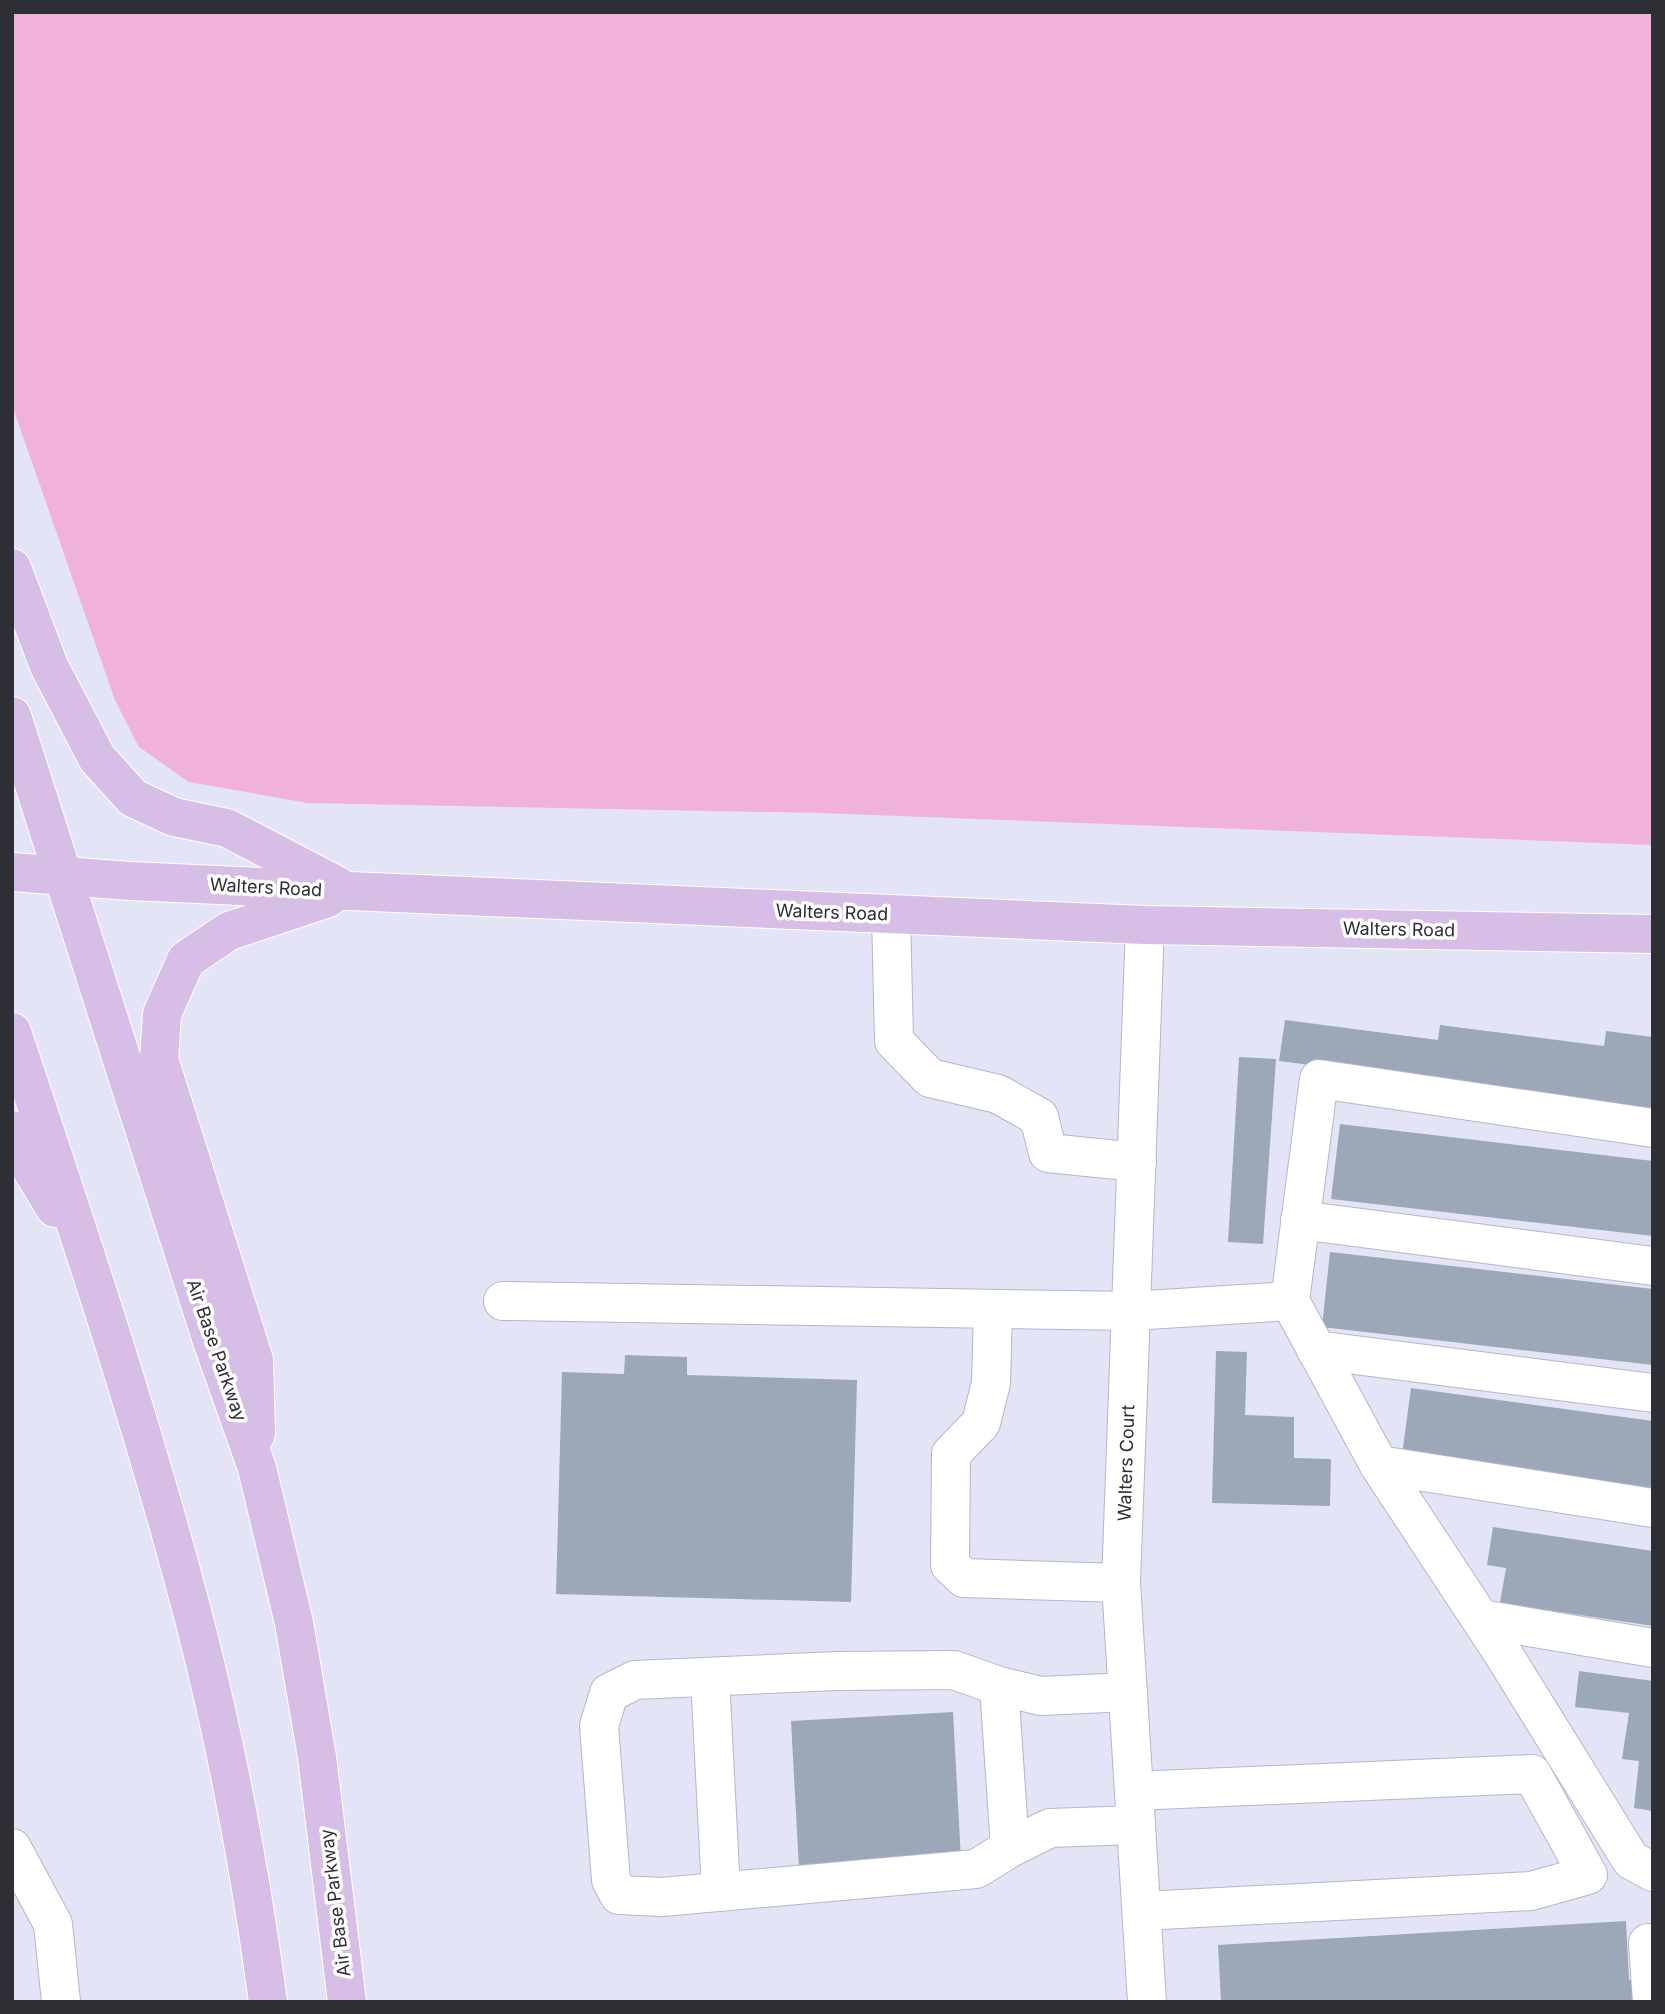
<svg xmlns="http://www.w3.org/2000/svg" width="1665" height="2014" viewBox="0 0 1665 2014" font-family="Inter,sans-serif">
<style>
.green{fill:#f0b1da}
.building{fill:#9ca8b7}
.lines{fill:none;stroke-linecap:round;stroke-linejoin:round}
.minor-casing{stroke:#b5b6c8;stroke-width:40}
.major-casing{stroke:#fff;stroke-width:40}
.minor{stroke:#fff;stroke-width:38}
.major{stroke:#d7bee6;stroke-width:38}
.labels{text-anchor:middle;dominant-baseline:central;stroke-width:7;stroke-linejoin:round;paint-order:stroke}
.street-label{font-size:18px;fill:#2e2e35;stroke:#fff}
</style>
<rect width="100%" height="100%" fill="#e3e4f6"/>
<polygon class="green" points="12,12 1653,12 1653,845 821,813 308,803 189,782 139,747 115,700 12,405"/>
<g class="building">
<polygon points="1285,1020 1438,1040 1440,1025 1604,1046 1606,1031 1653,1037 1653,1108 1279,1061"/>
<polygon points="1239,1057 1276,1059 1263,1244 1228,1242"/>
<polygon points="1340,1124 1653,1161 1653,1236 1331,1199"/>
<polygon points="1330,1252 1653,1289 1653,1365 1322,1327"/>
<polygon points="1216,1351 1247,1352 1245,1415 1294,1417 1294,1458 1331,1459 1330,1506 1212,1503"/>
<polygon points="625,1355 687,1357 687,1375 857,1380 851,1602 556,1594 562,1372 624,1374"/>
<polygon points="1411,1388 1653,1421 1653,1497 1401,1463"/>
<polygon points="1493,1527 1653,1551 1653,1626 1500,1603 1506,1568 1487,1565"/>
<polygon points="1579,1671 1653,1681 1653,1811 1634,1808 1639,1761 1622,1759 1629,1713 1575,1707"/>
<polygon points="953,1712 961,1860 799,1868 791,1721"/>
<polygon points="1626,1921 1629,1980 1647,1979 1648,2002 1221,2002 1218,1945"/>
</g>
<g class="lines">
<defs>
<g id="minor">
<polyline points="891,914 894,1041 930,1078 998,1094 1039,1117 1048,1153 1137,1162"/>
<polyline points="1145,925 1121,1583 1147,2002"/>
<polyline points="1653,1128 1319,1079 1290,1301 1379,1465 1502,1652 1631,1860 1653,1872"/>
<polyline points="1300,1220 1653,1266"/>
<polyline points="503,1301 1131,1311 1290,1301"/>
<polyline points="993,1309 991,1383 981,1423 951,1454 950,1565 964,1578 1121,1583"/>
<polyline points="1316,1350 1653,1393"/>
<polyline points="1379,1465 1653,1508"/>
<polyline points="1481,1619 1653,1648"/>
<polyline points="710,1677 721,1892"/>
<polyline points="999,1686 1010,1848"/>
<polyline points="1128,1692 1041,1696 999,1686 954,1670 836,1671 635,1680 609,1693 599,1726 611,1880 619,1895 662,1897 976,1869 1010,1848 1050,1828 1136,1825"/>
<polyline points="1134,1791 1532,1774 1588,1875 1531,1891 1142,1911"/>
<polyline points="12,1848 53,1924 61,2002"/>
<polyline points="1648,1943 1652,2002"/>
</g>
<g id="major">
<polyline points="12,568 49,666 97,758 133,798 174,817 227,828 338,886"/>
<polyline points="12,716 212,1341 257,1468 294,1623 317,1757 347,2002"/>
<polyline points="12,872 130,881 349,891 1145,925 1653,934"/>
<path d="M12 1032C77 1227 143 1423 195 1623 227 1747 251 1874 268 2002"/>
<polyline points="12,1130 27,1162 55,1208"/>
<polyline points="256,1434 254,1360 159,1059 162,1014 186,960 229,931 328,898"/>
</g>
</defs>
<use href="#minor" class="minor-casing"/>
<use href="#major" class="major-casing"/>
<use href="#minor" class="minor"/>
<use href="#major" class="major"/>
</g>
<g class="labels">
<g class="street-label">
<text transform="translate(266 887) rotate(3)">Walters Road</text>
<text transform="translate(832 912) rotate(2)">Walters Road</text>
<text transform="translate(1399 929) rotate(1)">Walters Road</text>
<text transform="translate(217 1350) rotate(71)">Air Base Parkway</text>
<text transform="translate(1126 1463) rotate(-88)">Walters Court</text>
<text transform="translate(335 1903) rotate(-97)">Air Base Parkway</text>
</g>
</g>
<rect width="1665" height="2014" fill="none" stroke="#2e2e35" stroke-width="28"/>
</svg>
